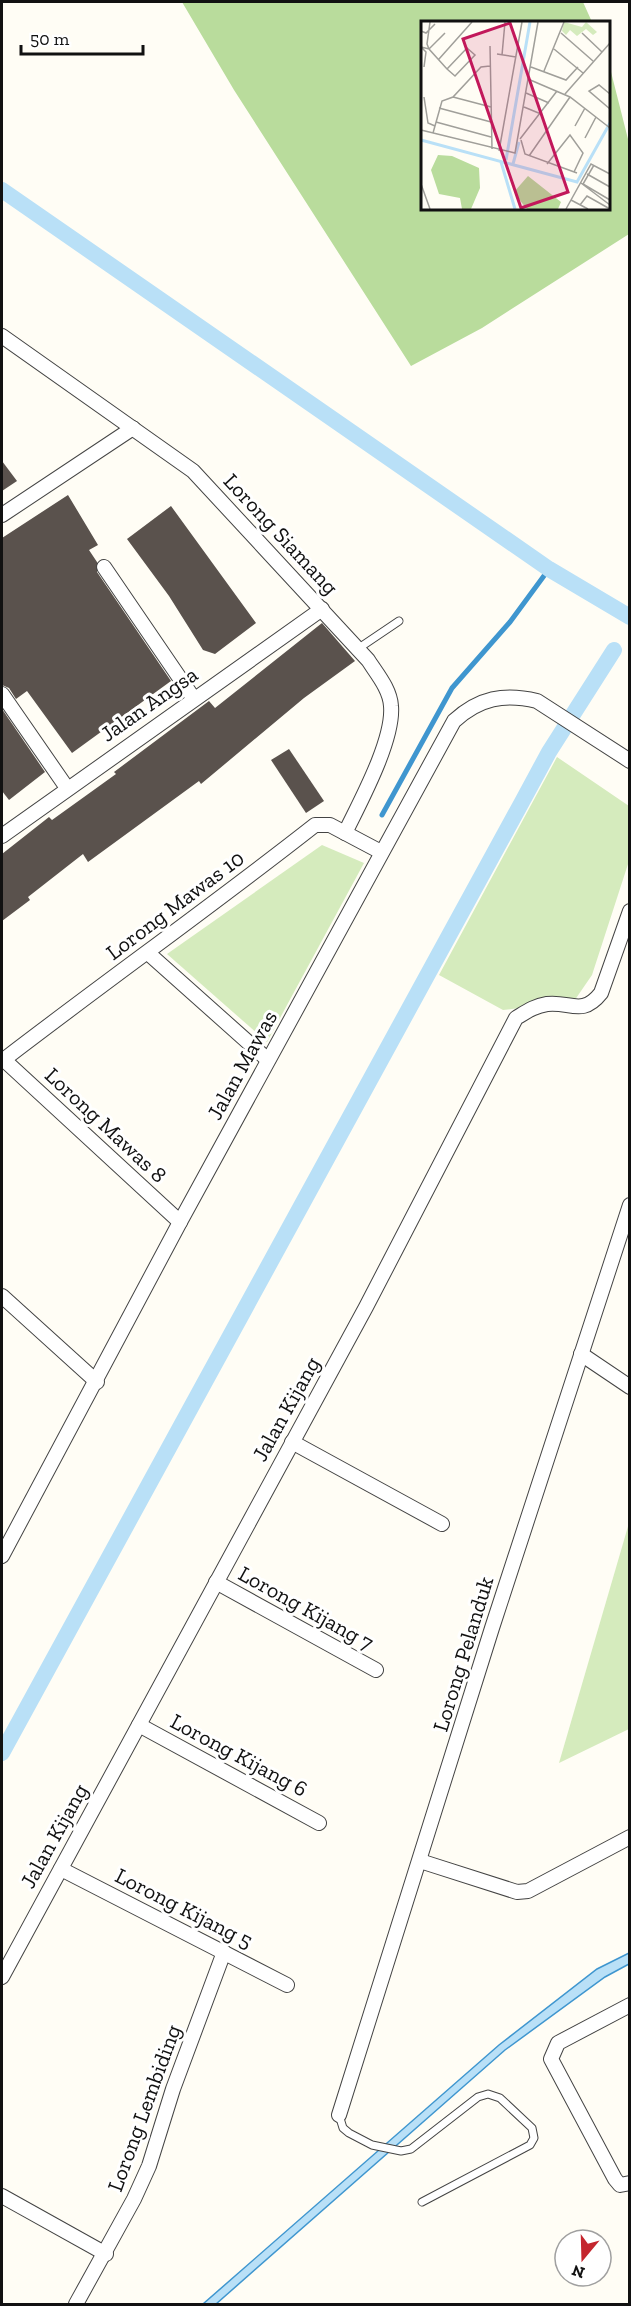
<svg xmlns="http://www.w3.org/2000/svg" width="631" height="2306" viewBox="0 0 631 2306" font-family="'Zilla Slab',serif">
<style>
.green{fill:#d5ebbd}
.forest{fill:#b9dc9c}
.water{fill:#b9e0f7;stroke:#3f96cf;stroke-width:1.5}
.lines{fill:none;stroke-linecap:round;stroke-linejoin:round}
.stream{stroke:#3f96cf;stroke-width:5}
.canal{stroke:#b9e0f7;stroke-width:16}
.building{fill:#5a524d}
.service-casing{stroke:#444;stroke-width:9}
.minor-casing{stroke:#444;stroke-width:16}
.service{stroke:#fff;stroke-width:7}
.minor{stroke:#fff;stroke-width:14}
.labels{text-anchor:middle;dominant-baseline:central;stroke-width:6;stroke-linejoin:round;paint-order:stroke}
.street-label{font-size:22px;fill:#111;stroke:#fff}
.inset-river{fill:none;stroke:#b9e0f7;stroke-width:3}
.inset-road{fill:none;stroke:#a09f9a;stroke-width:1.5}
.view{fill:#c2185b;fill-opacity:0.15;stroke:#c2185b;stroke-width:3}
.inset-edge{fill:none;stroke:#111;stroke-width:3}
</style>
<rect width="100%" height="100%" fill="#fffdf5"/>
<g class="green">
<polygon points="557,757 629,806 629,861 592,975 570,1007 535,1006 503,1010 439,975"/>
<polygon points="322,845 364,863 267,1042 167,954"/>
<polygon points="629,1523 629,1729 559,1763"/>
</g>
<polygon class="forest" points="182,2 583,2 592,22 422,22 422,208 608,208 609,64 629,143 629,234 482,328 411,366 234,90"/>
<polygon class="water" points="629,1953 629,1964 605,1977 505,2050 216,2304 203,2304 499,2045 597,1969"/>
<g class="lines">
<polyline class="stream" points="382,815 452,688 510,622 549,569"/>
<g class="canal">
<polyline points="2,190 549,569 630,617"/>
<polyline points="2,1753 522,802 549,752 614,650"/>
</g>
</g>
<g class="building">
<polygon points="2,461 17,481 2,491"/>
<polygon points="68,495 98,545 89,550 97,562 97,572 171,681 72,753 27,691 16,699 9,688 2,685 2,538"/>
<polygon points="171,506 256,623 215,654 203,650 169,596 127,539"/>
<polygon points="322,623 355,661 304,698 201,784 199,781 88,862 83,854 28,897 30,900 2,921 2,854 49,817 52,820 116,774 114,772 209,701 215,708"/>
<polygon points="2,709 45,772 9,800 2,791"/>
<polygon points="289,749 324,801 306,813 271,760"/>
</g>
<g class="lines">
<defs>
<g id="service">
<polyline points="359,648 399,621"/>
<polyline points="339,2115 343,2128 349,2133 372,2145 401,2151 411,2149 478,2097 488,2094 500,2098 532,2128 534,2138 530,2145 422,2202"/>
</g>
<g id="minor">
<path d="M2 336 193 471 368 660C377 674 390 689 391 706 394 740 360 802 345 833"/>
<polyline points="2,515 133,428"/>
<polyline points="104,567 194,699"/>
<polyline points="2,694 67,788"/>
<polyline points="2,836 322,609"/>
<polyline points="148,953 268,1060"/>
<polyline points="3,1059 180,1222"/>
<path d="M2 1061C106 981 212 906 315 825H330L381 852"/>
<polyline points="2,1296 97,1382"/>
<polyline points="581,1354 630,1387"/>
<polyline points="292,1442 442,1524"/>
<path d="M2 1556 180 1222 454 721C479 698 504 693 537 701L630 761"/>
<polyline points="216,1582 376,1670"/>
<polyline points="139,1725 319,1823"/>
<polyline points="420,1861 517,1892 528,1891 630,1837"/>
<polyline points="61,1869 287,1985"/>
<path d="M2 1977 366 1307 516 1018C526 1012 534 1006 547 1004 570 1001 582 1017 601 993L630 911"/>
<polyline points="630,2005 558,2043 551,2059 615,2179 620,2185 630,2183"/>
<polyline points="339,2115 492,1628 630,1205"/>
<polyline points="2,2196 106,2254"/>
<polyline points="76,2304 134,2199 149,2166 173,2089 224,1952"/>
</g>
</defs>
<use href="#service" class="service-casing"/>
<use href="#minor" class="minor-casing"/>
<use href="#service" class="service"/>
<use href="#minor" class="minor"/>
</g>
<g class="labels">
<g class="street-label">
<text transform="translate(281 534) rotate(47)">Lorong Siamang</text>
<text transform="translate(149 704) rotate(-35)">Jalan Angsa</text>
<text transform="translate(175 905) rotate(-37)">Lorong Mawas 10</text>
<text transform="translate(242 1065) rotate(-61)">Jalan Mawas</text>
<text transform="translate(106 1125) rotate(43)">Lorong Mawas 8</text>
<text transform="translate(286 1409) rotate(-61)">Jalan Kijang</text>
<text transform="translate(306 1608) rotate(29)">Lorong Kijang 7</text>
<text transform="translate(463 1654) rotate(-73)">Lorong Pelanduk</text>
<text transform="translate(239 1755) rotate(28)">Lorong Kijang 6</text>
<text transform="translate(54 1836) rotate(-61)">Jalan Kijang</text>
<text transform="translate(184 1908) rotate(27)">Lorong Kijang 5</text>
<text transform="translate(144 2108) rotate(-70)">Lorong Lembiding</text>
</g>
</g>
<g transform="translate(421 21)">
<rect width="189" height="189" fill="#fffdf5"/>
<path d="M143 1 161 6 165 1 176 11 172 14 165 8 156 15 149 9 145 14 141 10Z" fill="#d5ebbd"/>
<path d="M17 134 31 135 58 147 59 167 50 188H41L39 177 18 173 10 149ZM107 155 140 181 137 188H106L101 182 93 171Z" fill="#b9dc9c"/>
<path class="inset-river" d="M0 119 156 161 189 102M85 139 109 1M80 141 94 188M92 143 98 121"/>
<path class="inset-road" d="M9 1 6 23 8 28 26 48 34 55 54 34 46 27 26 48M0 10 5 12 14 3M140 12 172 40M161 12 181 31M69 25 71 128M0 26 8 28 24 12M1 27 5 31 3 46M133 28 162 52M76 33 95 36M81 34 84 1M18 38 51 1M110 46 145 59 157 46M123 50 143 1M107 58 149 76 189 107M105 72 128 82M144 73 189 22M189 73 178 64 168 70 189 88M3 76 7 102 14 105M32 76 70 86M103 86 120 93M18 87 70 101M15 101 70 116M154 105 164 87M0 109 94 132 117 1M12 112 21 80 32 76 60 46 69 45M164 117 175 96M99 118 136 70M100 119 104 133 156 152M78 130 101 1M108 135 149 76M126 143 149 114 162 132 153 151M173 144 162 163 189 179M166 153 189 166M160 162 189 184M0 163 9 188M150 179 167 188M159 184 166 175 189 188M145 188 170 143 189 153"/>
<path class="view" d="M89 2 147 171 100 187 42 18Z"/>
<rect width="189" height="189" class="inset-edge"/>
</g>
<rect width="631" height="2306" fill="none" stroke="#111111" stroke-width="6"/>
<g transform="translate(583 2258) rotate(199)"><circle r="28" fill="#ffffff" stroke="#a0a0a0" stroke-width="1.5"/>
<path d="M0-4.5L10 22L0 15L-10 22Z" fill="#c4262e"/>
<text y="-9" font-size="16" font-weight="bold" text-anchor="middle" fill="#111111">N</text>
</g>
<path d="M21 45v9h122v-9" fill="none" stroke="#111111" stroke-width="3"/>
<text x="30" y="45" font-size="18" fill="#111111" stroke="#ffffff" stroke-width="4.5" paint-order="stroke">50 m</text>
</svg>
